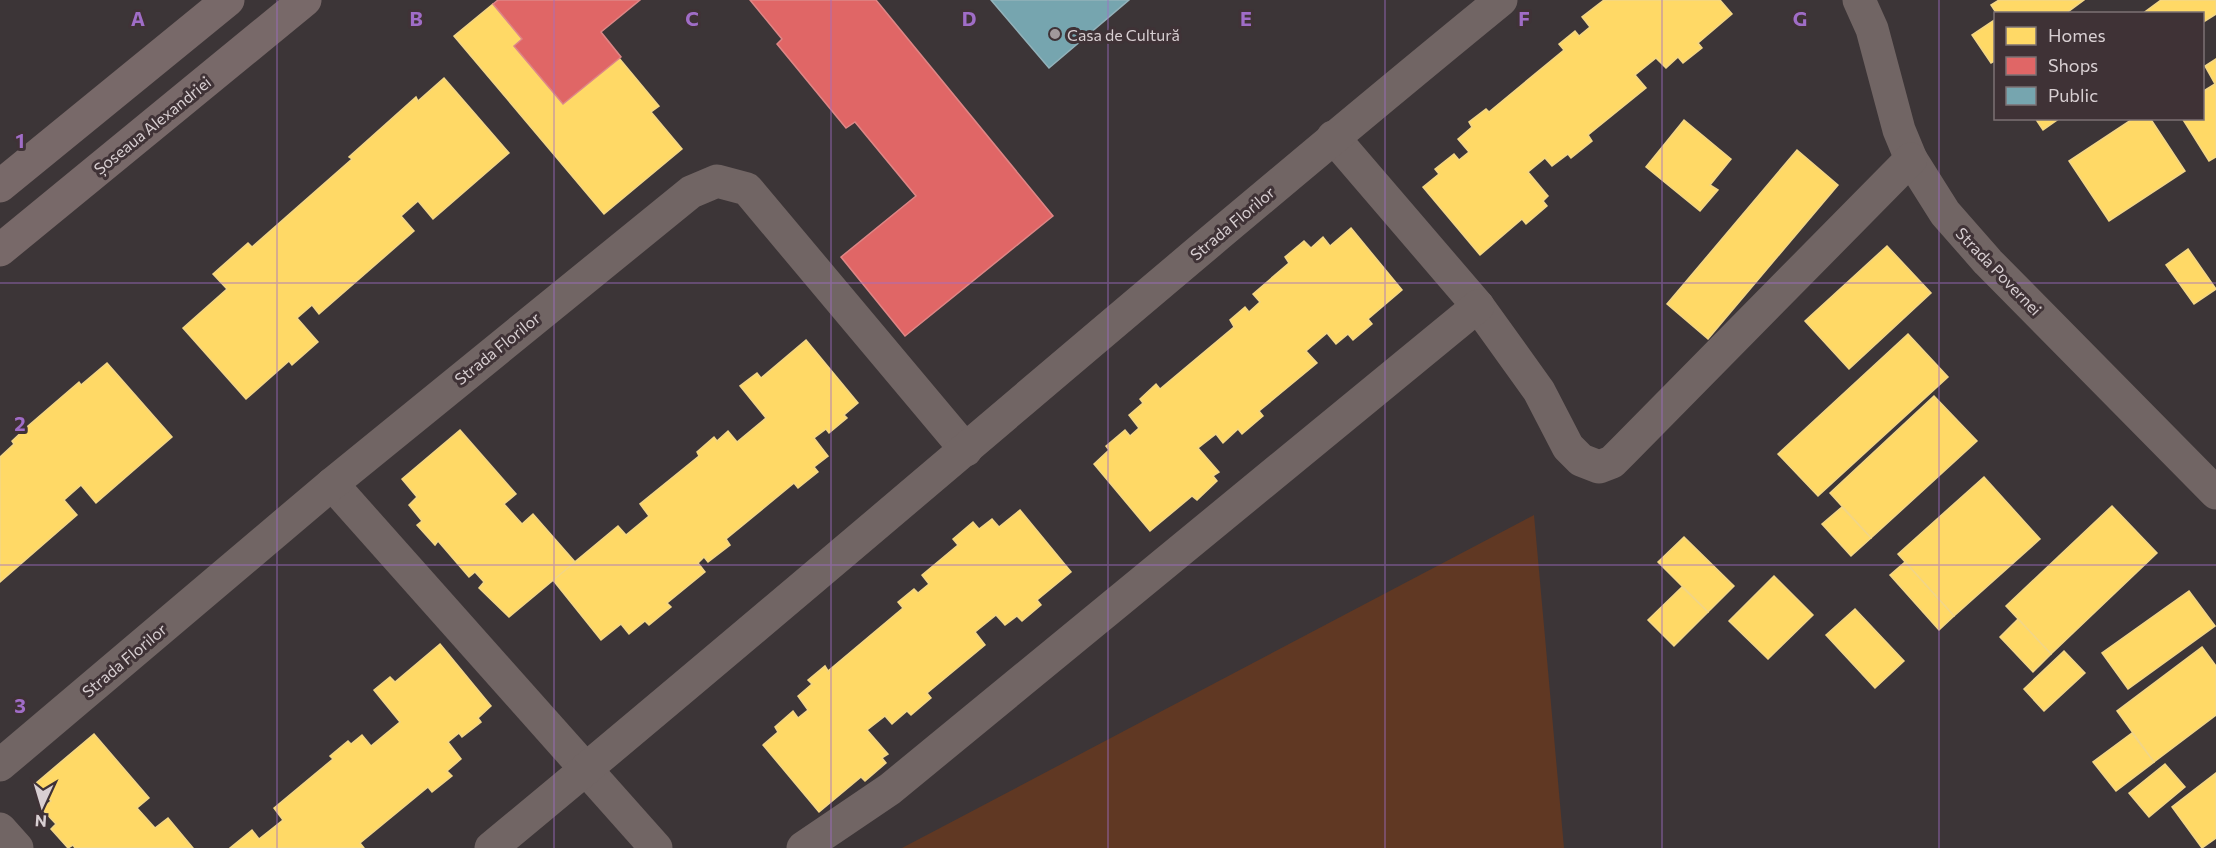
<svg xmlns="http://www.w3.org/2000/svg" width="2216" height="848" viewBox="0 0 2216 848" font-family="Commissioner,sans-serif">
<style>
.green{fill:#603823}
.homes{fill:#ffd966;stroke:#f3d686;stroke-width:1.5}
.shops{fill:#e06666;stroke:#de8686;stroke-width:1.5}
.public{fill:#76a5af;stroke:#93b2ba;stroke-width:1.5}
.lines{fill:none;stroke-linecap:round;stroke-linejoin:round}
.minor{stroke:#716564;stroke-width:33}
.highway{stroke:#786969;stroke-width:33}
.grid{fill:none;stroke:#a06dc7;stroke-width:1.5;stroke-opacity:0.55}
.poi-dot{fill:#a1999c;stroke:#3f3236;stroke-width:2}
.labels{text-anchor:middle;dominant-baseline:central;stroke-width:6;stroke-linejoin:round;paint-order:stroke}
.poi-label{font-size:16px;fill:#d8cfd2;stroke:#3f3236;text-anchor:start}
.street-label{font-size:16px;fill:#d8cfd2;stroke:#3f3236}
.grid-label{font-size:20px;text-anchor:middle;font-weight:bold;fill:#a06dc7;stroke:#3f3236;stroke-width:6;stroke-linejoin:round;paint-order:stroke}
</style>
<rect width="100%" height="100%" fill="#3c3537"/>
<polygon class="green" points="1534,515 1564,848 902,848"/>
<g class="homes">
<polygon points="1604,0 1720,0 1732,14 1698,43 1702,48 1683,63 1678,57 1666,68 1656,58 1635,75 1646,88 1588,135 1592,141 1571,158 1568,154 1552,166 1545,158 1528,172 1548,196 1543,201 1547,206 1526,224 1522,219 1480,255 1423,187 1439,174 1435,169 1454,154 1459,160 1469,152 1458,139 1472,127 1469,122 1486,109 1489,112 1564,50 1559,44 1575,31 1579,36 1590,27 1582,17"/>
<polygon points="1999,0 2084,0 2065,14 1997,14 1991,5"/>
<polygon points="2161,0 2216,0 2216,14 2202,23 2202,14 2142,14"/>
<polygon points="493,4 522,39 514,46 563,104 619,58 659,106 651,112 682,149 604,214 454,36"/>
<polygon points="1996,19 1996,60 1991,63 1972,35"/>
<polygon points="2216,59 2216,157 2209,161 2182,118 2202,118 2202,92 2215,84 2205,66"/>
<polygon points="444,78 509,153 433,219 418,201 401,216 414,231 319,314 312,305 297,318 318,342 292,365 289,361 246,399 183,328 227,289 213,274 248,243 252,247 352,159 349,157 416,97 418,101"/>
<polygon points="2035,118 2060,118 2043,130"/>
<polygon points="2134,118 2150,118 2185,171 2109,221 2069,161"/>
<polygon points="1684,120 1731,159 1710,185 1718,190 1700,211 1646,167"/>
<polygon points="1797,150 1838,185 1708,339 1667,304"/>
<polygon points="1351,228 1402,290 1368,319 1372,324 1353,340 1348,334 1336,344 1327,333 1306,351 1317,363 1259,411 1263,416 1242,434 1238,429 1223,443 1216,434 1198,448 1219,472 1213,476 1217,481 1197,500 1192,496 1150,531 1094,464 1109,450 1106,446 1125,430 1130,436 1139,428 1129,415 1143,403 1140,399 1156,384 1160,389 1234,327 1230,320 1245,307 1249,312 1260,302 1253,294 1289,263 1285,257 1304,241 1311,248 1323,237 1330,246"/>
<polygon points="1887,246 1931,293 1849,369 1805,321"/>
<polygon points="2188,249 2216,289 2194,304 2166,265"/>
<polygon points="1908,334 1948,377 1818,496 1778,454"/>
<polygon points="806,340 858,403 844,415 847,418 829,433 826,429 814,438 828,456 814,467 818,472 798,488 794,483 726,539 730,545 708,562 704,557 698,563 705,572 667,603 671,607 649,625 645,621 629,634 621,624 601,640 553,580 618,526 626,535 649,516 640,504 699,456 697,452 714,437 717,441 728,431 737,442 766,418 740,386 757,373 761,378"/>
<polygon points="107,363 172,437 96,503 81,485 64,500 77,515 0,582 0,457 14,444 12,441 28,426 79,382 81,385"/>
<polygon points="1934,396 1977,441 1871,538 1830,493"/>
<polygon points="460,430 516,494 504,504 522,524 533,514 575,562 509,617 479,588 484,582 475,572 469,577 438,541 435,545 417,525 422,521 409,505 417,497 402,479"/>
<polygon points="1984,477 2040,539 1954,616 1898,554"/>
<polygon points="2112,506 2157,553 2051,654 2006,606"/>
<polygon points="1842,507 1871,538 1851,556 1822,524"/>
<polygon points="1020,510 1071,572 1037,600 1041,605 1022,621 1017,616 1005,625 996,615 975,632 985,645 927,693 931,698 911,715 907,711 892,724 885,716 867,730 888,754 882,758 886,763 865,781 861,777 819,812 763,745 778,732 775,727 793,711 798,718 808,710 798,696 812,684 808,680 825,666 828,671 903,608 898,602 914,589 918,593 929,584 922,575 958,545 953,539 973,522 979,529 992,519 999,527"/>
<polygon points="1684,537 1734,586 1708,612 1658,562"/>
<polygon points="1905,562 1954,616 1939,630 1890,575"/>
<polygon points="1774,576 1813,615 1768,659 1729,621"/>
<polygon points="1682,587 1708,612 1674,646 1648,620"/>
<polygon points="2189,591 2215,626 2128,689 2102,653"/>
<polygon points="1855,609 1904,661 1875,688 1826,635"/>
<polygon points="2018,619 2051,654 2033,672 2000,637"/>
<polygon points="440,644 491,706 478,718 481,722 462,737 459,733 448,742 461,759 447,771 452,776 432,792 428,787 360,843 364,848 230,848 252,830 259,839 283,820 274,808 333,759 330,756 348,741 351,744 362,735 371,746 400,722 374,690 390,677 395,682"/>
<polygon points="2202,647 2216,666 2216,715 2154,762 2117,711"/>
<polygon points="2064,651 2085,673 2044,711 2024,689"/>
<polygon points="2132,733 2154,762 2116,791 2093,762"/>
<polygon points="94,734 149,798 137,808 155,828 168,818 193,848 75,848 73,845 68,848 51,829 56,824 42,809 51,801 36,783"/>
<polygon points="2165,764 2185,787 2149,817 2129,793"/>
<polygon points="2216,773 2216,838 2202,848 2172,807"/>
</g>
<g class="shops">
<polygon points="498,0 640,0 601,32 621,57 563,104 514,46 522,39 493,4"/>
<polygon points="750,0 876,0 1053,216 905,336 841,257 916,196 855,122 846,128 777,44 782,39"/>
</g>
<polygon class="public" points="991,0 1129,0 1049,68"/>
<g class="lines">
<g class="minor">
<polyline points="1859,0 1872,29 1899,130 1911,159 1945,213 1988,262 2216,493"/>
<polyline points="1333,137 1478,306 1539,391 1568,447 1581,460 1599,467 1612,462 1624,450 1911,159"/>
<polyline points="332,484 656,848"/>
<polyline points="0,765 332,484 691,192 717,181 747,189 966,450"/>
<polyline points="0,829 17,848"/>
<path d="M491 848C830 568 1161 278 1501 0"/>
<polyline points="803,848 890,789 1478,306"/>
</g>
<g class="highway">
<polyline points="0,186 228,0"/>
<polyline points="0,250 305,0"/>
</g>
</g>
<path class="grid" d="M277 0V848M554 0V848M831 0V848M1108 0V848M1385 0V848M1662 0V848M1939 0V848M0 283H2216M0 565H2216"/>
<circle class="poi-dot" cx="1055" cy="34" r="6"/>
<g class="labels">
<g class="poi-label">
<text x="1067" y="34">Casa de Cultură</text>
</g>
<g class="street-label">
<text transform="translate(152 125) rotate(-39)">Șoseaua Alexandriei</text>
<text transform="translate(1232 223) rotate(-40)">Strada Florilor</text>
<text transform="translate(1999 271) rotate(46)">Strada Povernei</text>
<text transform="translate(497 348) rotate(-39)">Strada Florilor</text>
<text transform="translate(124 660) rotate(-40)">Strada Florilor</text>
</g>
</g>
<g class="grid-label">
<text x="138" y="26">A</text>
<text x="416" y="26">B</text>
<text x="692" y="26">C</text>
<text x="969" y="26">D</text>
<text x="1246" y="26">E</text>
<text x="1524" y="26">F</text>
<text x="1800" y="26">G</text>
<text x="20" y="148">1</text>
<text x="20" y="431">2</text>
<text x="20" y="713">3</text>
</g>
<rect x="1994" y="12" width="210" height="108" fill="#3f3236" stroke="#7c7174" stroke-width="1.5"/>
<rect x="2006" y="27" width="30" height="18" fill="#ffd966" stroke="#7c7174" stroke-width="1.5"/>
<text x="2048" y="42" font-size="18" fill="#d8cfd2">Homes</text>
<rect x="2006" y="57" width="30" height="18" fill="#e06666" stroke="#7c7174" stroke-width="1.5"/>
<text x="2048" y="72" font-size="18" fill="#d8cfd2">Shops</text>
<rect x="2006" y="87" width="30" height="18" fill="#76a5af" stroke="#7c7174" stroke-width="1.5"/>
<text x="2048" y="102" font-size="18" fill="#d8cfd2">Public</text>
<g transform="translate(42 806) rotate(184)" stroke="#3f3236" stroke-width="4.5" paint-order="stroke">
<path d="M0-4.5L10 22L0 15L-10 22Z" fill="#d8cfd2"/>
<text y="-9" font-size="16" font-weight="bold" text-anchor="middle" fill="#d8cfd2">N</text>
</g>
</svg>
